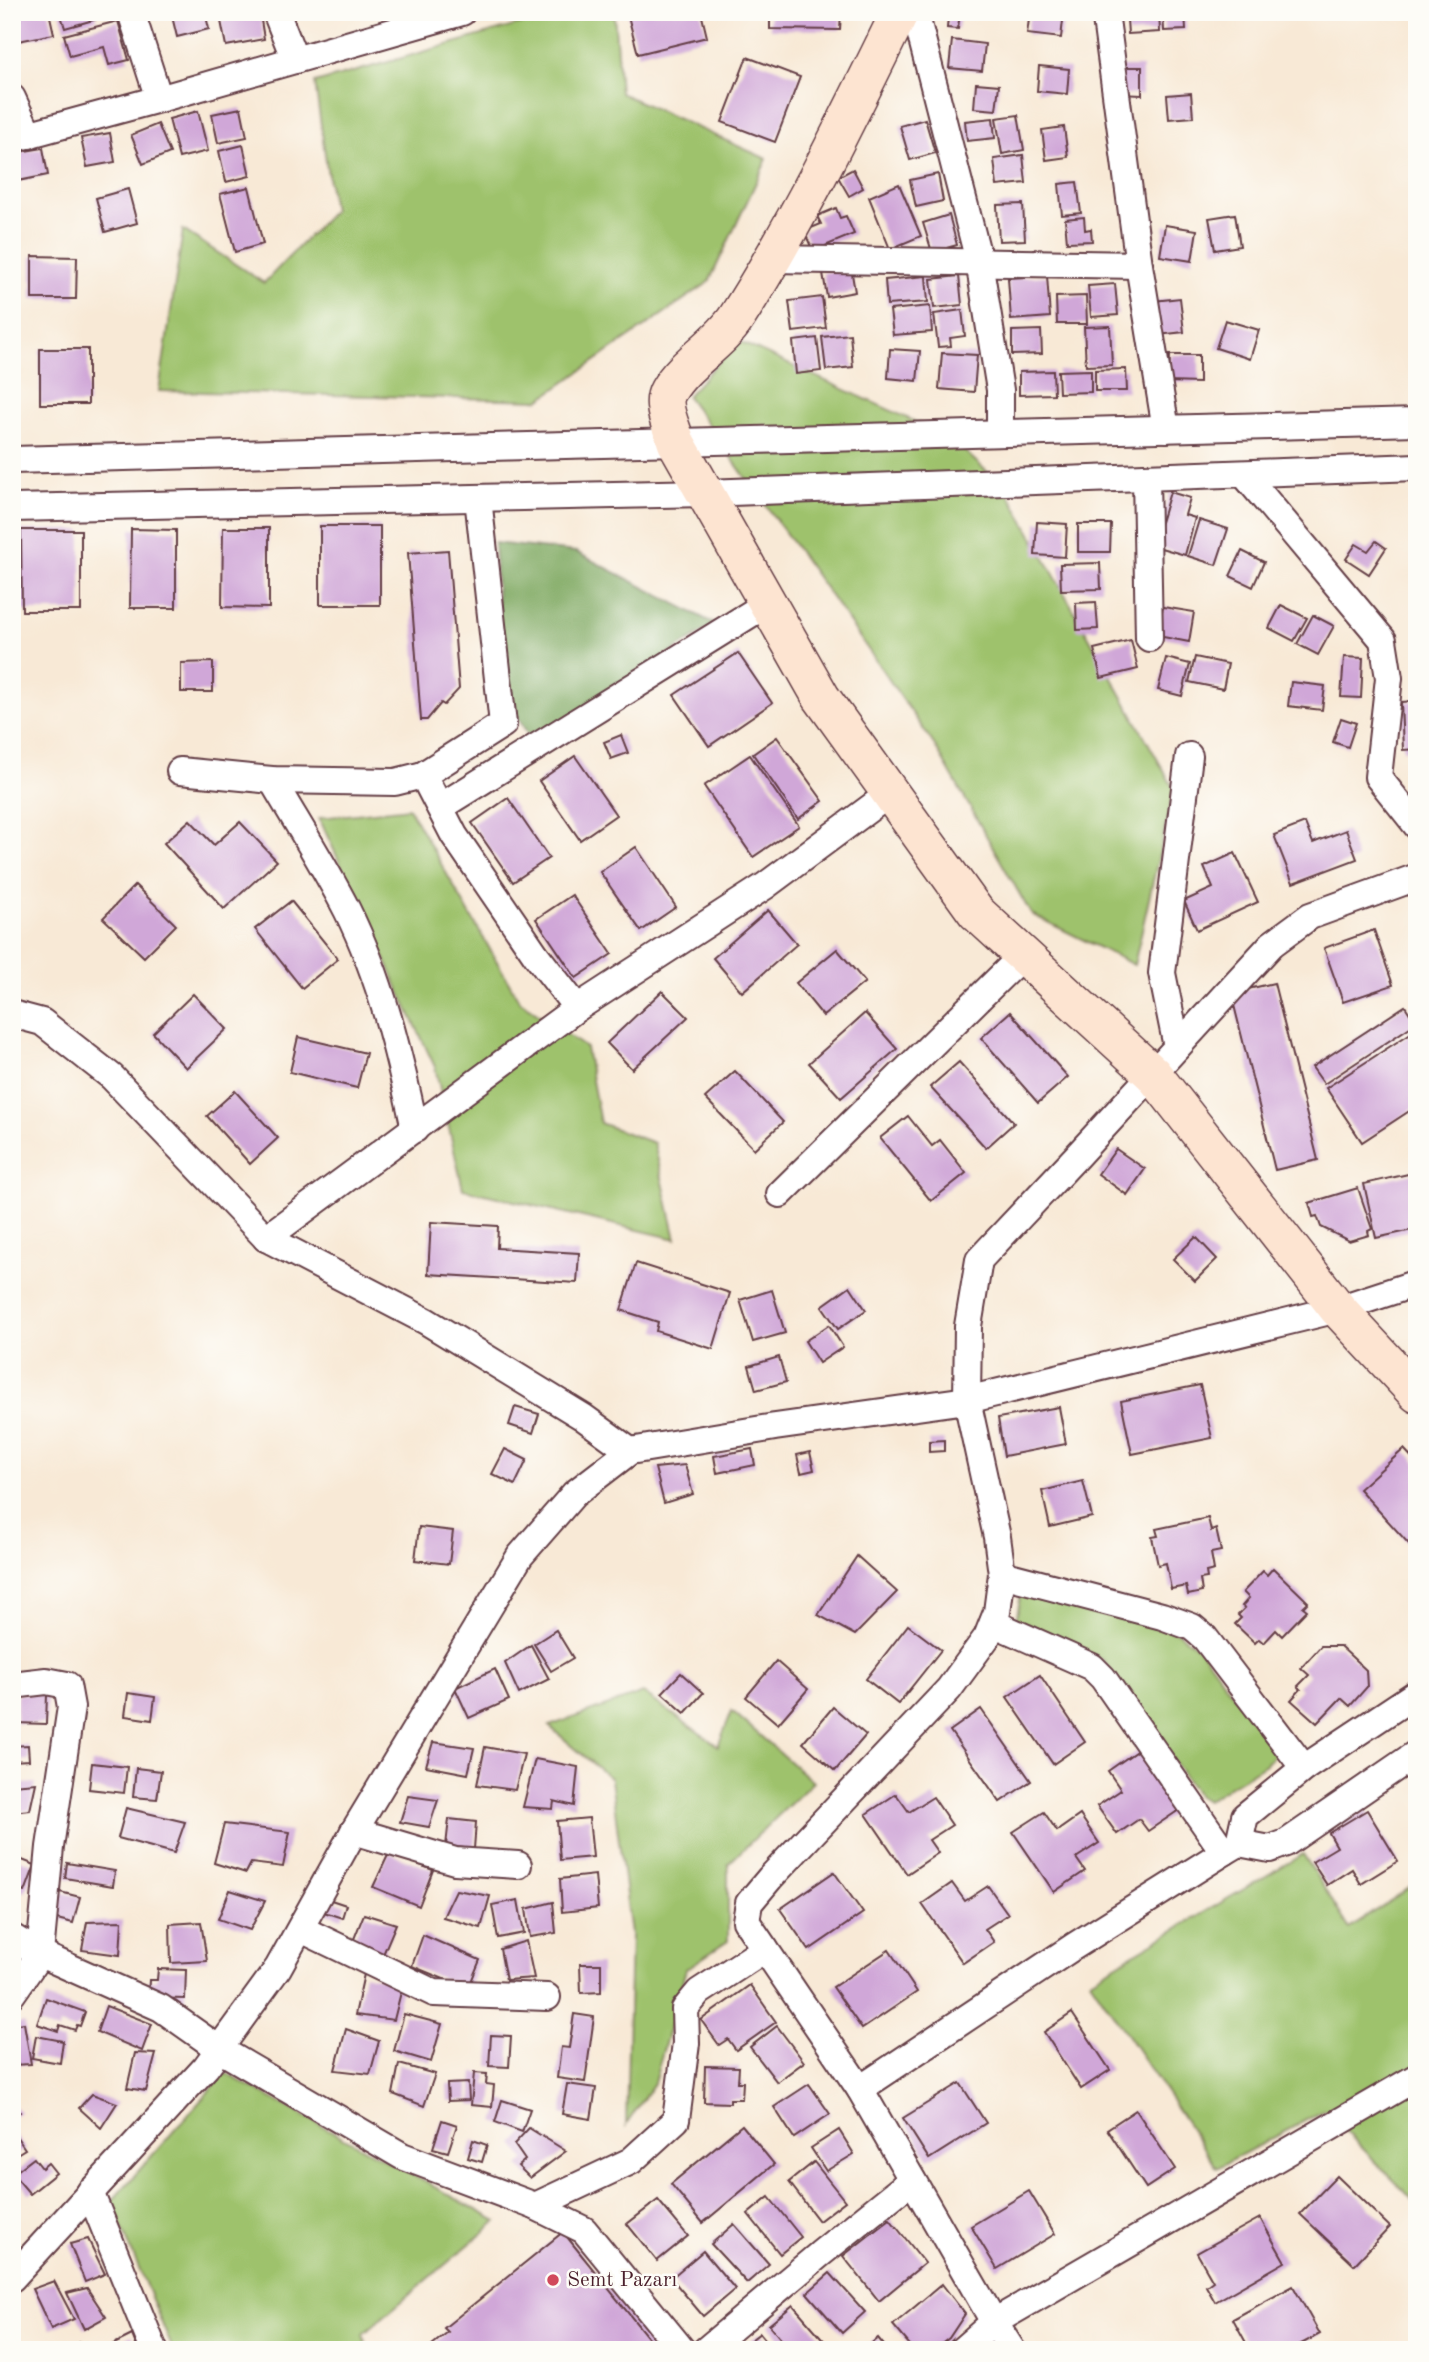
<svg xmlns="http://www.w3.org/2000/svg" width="1429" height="2362" viewBox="0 0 1429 2362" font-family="'Old Standard TT',serif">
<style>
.green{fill:#9ec26c;stroke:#74704c;stroke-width:2}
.forest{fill:#7ea860;stroke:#646446;stroke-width:2}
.building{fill:#d0a7d8}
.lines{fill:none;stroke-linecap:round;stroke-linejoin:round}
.street-casing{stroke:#643d45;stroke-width:30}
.secondary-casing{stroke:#643d45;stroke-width:40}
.street{stroke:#fff;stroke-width:26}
.secondary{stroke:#fde4d1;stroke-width:37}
.poi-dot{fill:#d1495b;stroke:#fdfcf7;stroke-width:2.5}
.labels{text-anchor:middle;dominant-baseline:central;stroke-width:5;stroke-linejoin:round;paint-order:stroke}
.poi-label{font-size:21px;fill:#4a1f2b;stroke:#fdfcf7;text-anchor:start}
</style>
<rect width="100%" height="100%" fill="#fdfcf7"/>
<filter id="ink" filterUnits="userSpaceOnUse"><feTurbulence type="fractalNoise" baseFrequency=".0143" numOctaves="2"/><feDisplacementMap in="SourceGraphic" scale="14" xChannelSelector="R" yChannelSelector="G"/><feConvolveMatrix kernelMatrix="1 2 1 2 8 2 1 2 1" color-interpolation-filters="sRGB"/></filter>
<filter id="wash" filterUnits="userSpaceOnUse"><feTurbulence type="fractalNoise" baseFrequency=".00686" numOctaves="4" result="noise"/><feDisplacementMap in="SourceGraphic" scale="28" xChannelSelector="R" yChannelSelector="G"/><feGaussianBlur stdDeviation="1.57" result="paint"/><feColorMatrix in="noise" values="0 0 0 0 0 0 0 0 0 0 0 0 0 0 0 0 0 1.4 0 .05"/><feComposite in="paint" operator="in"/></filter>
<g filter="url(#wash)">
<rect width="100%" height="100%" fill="#f8e9d6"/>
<g class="green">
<polygon points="562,12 614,12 620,93 767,159 709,282 539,400 159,391 183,230 264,283 333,211 315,83"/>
<polygon points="738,341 949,437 1006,489 1174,789 1134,965 1031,914 935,746 833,599 687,396"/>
<polygon points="409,808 519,1000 586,1048 600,1123 654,1143 676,1239 463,1189 435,1067 319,818"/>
<polygon points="1022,1587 1177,1632 1199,1648 1276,1753 1266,1764 1206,1801 1197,1795 1103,1660 1016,1621"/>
<polygon points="643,1693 718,1746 732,1711 813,1782 728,1864 728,1941 686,1969 654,2083 626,2125 631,1934 611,1779 549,1726"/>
<polygon points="1303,1854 1349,1928 1417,1883 1417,2204 1325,2110 1217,2168 1090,1980"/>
<polygon points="225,2073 497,2221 363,2334 367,2350 173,2350 111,2202"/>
</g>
<polygon class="forest" points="494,543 576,552 715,624 533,743 503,692"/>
<g id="blocks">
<g class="building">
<polygon points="18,12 49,12 54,34 13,42 12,21 20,20"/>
<polygon points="60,12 95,12 97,19 65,28"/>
<polygon points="171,12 205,12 209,29 177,37"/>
<polygon points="627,12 701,12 707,37 638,54"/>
<polygon points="770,12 841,12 840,30 770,29"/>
<polygon points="930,12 960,12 958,29 947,28 948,17 930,15"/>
<polygon points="1030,12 1064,12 1061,38 1027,34"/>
<polygon points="1113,12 1159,12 1160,32 1128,34 1127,19 1113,20"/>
<polygon points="1163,12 1185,12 1186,30 1164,31"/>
<polygon points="260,14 264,39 226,46 221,21"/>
<polygon points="118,21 129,60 109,65 104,47 70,56 64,35"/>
<polygon points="952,40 985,44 982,71 949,68"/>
<polygon points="747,57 800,77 775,142 722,122"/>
<polygon points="1039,66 1069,69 1067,94 1037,91"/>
<polygon points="1120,67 1142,67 1142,95 1120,94"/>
<polygon points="976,83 999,85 996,110 974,108"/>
<polygon points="1191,93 1193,117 1169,119 1167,95"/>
<polygon points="241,108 247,137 218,143 212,114"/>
<polygon points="198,111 208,151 179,158 169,119"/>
<polygon points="1018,115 1024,150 1002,154 996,118"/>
<polygon points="993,118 995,138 967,141 965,121"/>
<polygon points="925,119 935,153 910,160 900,126"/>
<polygon points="158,124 170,153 143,164 131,135"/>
<polygon points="1064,127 1068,157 1046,160 1042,130"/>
<polygon points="110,133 115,162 87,167 81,138"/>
<polygon points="243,145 250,176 226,182 219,151"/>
<polygon points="43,148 48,175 18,181 13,153"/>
<polygon points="1023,155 1026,183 997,186 994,159"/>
<polygon points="853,169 863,188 849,196 838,177"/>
<polygon points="938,174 943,201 916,207 910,180"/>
<polygon points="1077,182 1081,213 1062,215 1059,184"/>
<polygon points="899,184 921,236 890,249 869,197"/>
<polygon points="249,187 263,244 235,252 220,194"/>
<polygon points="128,189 137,223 105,232 96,198"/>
<polygon points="1023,204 1025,240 999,241 997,205"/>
<polygon points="836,208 840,218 846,216 854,234 813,251 804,231 821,224 817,216"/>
<polygon points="1235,214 1240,246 1215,250 1209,218"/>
<polygon points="949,215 957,245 932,252 923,223"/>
<polygon points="1084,217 1085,230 1091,229 1092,241 1067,242 1065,219"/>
<polygon points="1165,225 1197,230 1192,261 1160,256"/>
<polygon points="32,256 77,257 76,299 32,299"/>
<polygon points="851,268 855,292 827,297 823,273"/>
<polygon points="926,276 928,302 887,305 885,280"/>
<polygon points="959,276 962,305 934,308 931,279"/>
<polygon points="1047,276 1050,317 1011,320 1008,278"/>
<polygon points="1115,284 1118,315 1091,317 1088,286"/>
<polygon points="1086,296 1087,324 1057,324 1056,297"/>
<polygon points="822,297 826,328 793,332 789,301"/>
<polygon points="1180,298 1184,332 1158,335 1154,301"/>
<polygon points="930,306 932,332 893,335 890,310"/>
<polygon points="962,310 965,336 950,338 951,346 938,347 934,314"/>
<polygon points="1225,320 1259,330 1250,359 1216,348"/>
<polygon points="1110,326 1112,365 1086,366 1084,327"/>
<polygon points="1041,330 1042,354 1012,355 1012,331"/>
<polygon points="850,334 853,367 826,370 822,337"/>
<polygon points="817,338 821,371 796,374 793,341"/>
<rect x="40" y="349" width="48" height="55"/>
<polygon points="890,349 920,351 917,381 888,378"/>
<polygon points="942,353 977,355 974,392 939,389"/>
<polygon points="1170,355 1199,355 1199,383 1169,382"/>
<polygon points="1126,369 1127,391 1095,391 1095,370"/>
<polygon points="1091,370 1091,392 1059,393 1058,371"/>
<polygon points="1053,371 1054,394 1019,395 1019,372"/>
<polygon points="1170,492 1190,498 1185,515 1195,518 1185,555 1154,546"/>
<polygon points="1199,520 1228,529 1216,565 1188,556"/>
<polygon points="1037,522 1067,524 1065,557 1035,555"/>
<polygon points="1078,524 1111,524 1110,552 1078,552"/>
<rect x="320" y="526" width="60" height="79"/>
<polygon points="223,528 269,528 269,608 222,607"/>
<polygon points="131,529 176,530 176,608 130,608"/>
<polygon points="21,530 81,530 81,611 22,611"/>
<polygon points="1376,541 1386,548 1369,574 1346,559 1356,544 1368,551"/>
<polygon points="448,550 459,689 444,705 441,703 427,720 421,720 408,553"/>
<polygon points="1242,551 1264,562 1253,587 1230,576"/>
<polygon points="1100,563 1101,589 1061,590 1060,564"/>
<polygon points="1096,602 1098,629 1077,630 1076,603"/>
<polygon points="1281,605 1307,618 1294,641 1269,628"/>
<polygon points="1163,607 1194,612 1189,642 1158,636"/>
<polygon points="1313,615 1334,626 1318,655 1297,644"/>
<polygon points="1131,640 1138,669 1101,678 1094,649"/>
<polygon points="738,653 772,703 709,746 674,695"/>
<polygon points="1195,657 1228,664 1223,689 1189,682"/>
<polygon points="1344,657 1363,658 1361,698 1341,697"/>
<polygon points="1166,658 1190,664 1182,696 1158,690"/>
<polygon points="213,662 213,692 181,692 181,663"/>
<polygon points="1291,682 1325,686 1322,710 1288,706"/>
<polygon points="1417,701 1417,749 1403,750 1401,702"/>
<polygon points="1341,718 1356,723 1348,747 1333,742"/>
<polygon points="621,735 628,753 611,759 604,742"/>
<polygon points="777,737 823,801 798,819 753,754"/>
<polygon points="750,755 799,826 753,857 704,786"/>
<polygon points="575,756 616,815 580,840 539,781"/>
<polygon points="508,798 549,858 513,882 472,823"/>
<polygon points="190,820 214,845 240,822 277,861 224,909 164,843"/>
<polygon points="1305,823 1313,843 1346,830 1357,859 1293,883 1274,835"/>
<polygon points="636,847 676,907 641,931 600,872"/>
<polygon points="1235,853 1258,902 1197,930 1184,901 1213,888 1204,867"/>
<polygon points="135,885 176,925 144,957 103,918"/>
<polygon points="572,895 612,954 576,978 536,919"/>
<polygon points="291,901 338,959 302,988 255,929"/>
<polygon points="768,910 797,944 742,992 713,958"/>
<polygon points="1374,930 1393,985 1343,1002 1324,948"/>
<polygon points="837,949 865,982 823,1016 796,983"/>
<polygon points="1274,983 1318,1160 1275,1170 1231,993"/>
<polygon points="662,991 688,1017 632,1069 607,1043"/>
<polygon points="193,994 227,1029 186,1068 153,1033"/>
<polygon points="1405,1006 1416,1023 1324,1084 1312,1067"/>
<polygon points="1010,1012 1068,1077 1038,1103 981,1038"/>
<polygon points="865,1013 897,1049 841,1098 809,1063"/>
<polygon points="1417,1029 1417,1106 1362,1142 1326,1088"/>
<polygon points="298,1037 366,1053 357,1088 290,1072"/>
<polygon points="959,1062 1014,1123 986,1148 930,1087"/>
<polygon points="735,1071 783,1122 754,1149 705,1098"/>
<polygon points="235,1091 278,1138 250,1164 207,1116"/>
<polygon points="908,1116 932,1146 940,1140 966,1173 931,1201 880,1138"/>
<polygon points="1116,1149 1145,1169 1127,1195 1098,1174"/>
<polygon points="1417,1172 1417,1229 1376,1238 1364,1184"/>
<polygon points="1358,1188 1372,1229 1368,1231 1369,1235 1349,1241 1321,1227 1317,1216 1313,1217 1309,1203"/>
<polygon points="431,1222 498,1226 497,1248 579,1253 577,1283 428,1274"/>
<polygon points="1196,1237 1217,1259 1195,1281 1173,1259"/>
<polygon points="636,1263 730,1293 713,1349 656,1331 658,1322 621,1310"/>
<polygon points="850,1286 866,1310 838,1329 822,1306"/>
<polygon points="772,1290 785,1333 753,1342 740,1300"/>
<polygon points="829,1325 843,1347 819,1363 805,1341"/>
<polygon points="779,1357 786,1382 756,1390 749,1366"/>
<polygon points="1200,1385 1212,1438 1132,1454 1121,1401"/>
<polygon points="515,1407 539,1414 533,1433 509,1425"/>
<polygon points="1059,1407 1066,1444 1004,1456 998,1418"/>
<polygon points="944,1440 944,1451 929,1452 929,1441"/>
<polygon points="505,1449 527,1460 515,1485 492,1474"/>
<polygon points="752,1449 755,1465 717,1473 714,1456"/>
<polygon points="1404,1449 1417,1463 1417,1553 1359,1489"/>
<polygon points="810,1452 814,1470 801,1473 797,1455"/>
<polygon points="685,1465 693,1494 664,1503 655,1468"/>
<polygon points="1083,1481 1092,1517 1050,1527 1042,1491"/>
<polygon points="1208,1518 1211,1531 1216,1529 1221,1551 1211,1553 1214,1570 1206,1572 1207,1578 1200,1579 1202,1592 1188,1595 1186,1586 1171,1589 1166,1563 1158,1565 1152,1537 1158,1536 1156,1529"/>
<polygon points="419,1527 453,1531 449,1564 415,1560"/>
<polygon points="857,1556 897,1592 855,1635 818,1615"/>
<polygon points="1273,1568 1308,1602 1303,1607 1307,1610 1282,1636 1276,1630 1264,1643 1259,1639 1255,1643 1235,1624 1241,1618 1238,1615 1245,1608 1242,1606 1249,1598 1243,1592 1263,1571 1267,1575"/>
<polygon points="908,1625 941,1650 898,1704 866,1679"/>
<polygon points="556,1630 573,1658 551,1671 534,1644"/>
<polygon points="531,1645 549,1679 519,1694 505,1663"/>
<polygon points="1321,1646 1340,1646 1366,1670 1367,1687 1350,1706 1341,1698 1317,1723 1291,1700 1301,1689 1298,1686 1309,1675 1301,1668"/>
<polygon points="776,1661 808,1689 778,1724 746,1697"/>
<polygon points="495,1669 509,1700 469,1718 455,1688"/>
<polygon points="681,1673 703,1693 685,1713 662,1693"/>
<polygon points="1040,1675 1085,1742 1053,1764 1007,1697"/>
<polygon points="128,1693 155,1697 152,1720 125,1716"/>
<polygon points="17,1694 47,1694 46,1724 16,1723"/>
<polygon points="833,1707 866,1735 835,1771 803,1743"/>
<polygon points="981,1709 1031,1781 1000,1802 950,1731"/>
<polygon points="433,1742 474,1748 468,1774 426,1766"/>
<polygon points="28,1745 29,1760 12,1761 12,1746"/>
<polygon points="485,1747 524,1754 515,1790 477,1785"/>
<polygon points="1138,1750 1179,1810 1148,1831 1139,1819 1117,1834 1097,1806 1121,1790 1108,1771"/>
<polygon points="535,1759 578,1767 574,1806 554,1801 553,1809 523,1807"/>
<polygon points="92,1763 127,1767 124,1793 89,1789"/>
<polygon points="136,1768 161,1771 157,1799 133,1797"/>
<polygon points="36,1783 30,1810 12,1812 12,1785"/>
<polygon points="896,1794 909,1812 933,1797 952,1825 929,1840 938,1853 907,1874 866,1814"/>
<polygon points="408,1796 438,1800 429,1827 400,1822"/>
<polygon points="126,1808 185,1822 174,1853 118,1838"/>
<polygon points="1367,1810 1398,1861 1361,1884 1352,1869 1327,1885 1312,1862 1337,1847 1329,1833"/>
<polygon points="1044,1812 1057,1831 1080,1815 1099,1843 1076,1858 1085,1871 1054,1892 1013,1832"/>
<polygon points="589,1818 593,1857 560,1860 557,1821"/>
<polygon points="449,1819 476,1822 474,1849 446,1846"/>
<polygon points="224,1824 290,1832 283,1867 251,1863 246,1873 214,1863"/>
<polygon points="389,1853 433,1870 419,1906 373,1887"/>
<polygon points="12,1856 35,1865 25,1892 12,1888"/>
<polygon points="67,1863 115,1871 113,1886 65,1878"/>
<polygon points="834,1872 863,1913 809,1950 780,1909"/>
<polygon points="595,1875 598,1908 562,1912 560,1879"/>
<polygon points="952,1883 965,1901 988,1886 1008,1914 985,1929 994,1942 963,1963 922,1904"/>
<polygon points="230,1890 265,1901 250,1930 218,1919"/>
<polygon points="456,1890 490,1896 481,1928 443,1917"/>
<polygon points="56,1891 80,1897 73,1923 49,1917"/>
<polygon points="328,1899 346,1905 342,1918 324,1912"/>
<polygon points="518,1900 524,1933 498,1938 492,1905"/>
<polygon points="553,1902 556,1933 530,1937 526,1909"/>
<polygon points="364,1914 396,1924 382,1957 352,1944"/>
<polygon points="122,1921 120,1955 82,1950 87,1922"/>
<polygon points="201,1922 207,1961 171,1963 170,1924"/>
<polygon points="423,1935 480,1960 468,1989 412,1966"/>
<polygon points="526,1941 534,1978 506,1980 500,1949"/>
<polygon points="889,1950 917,1992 862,2029 833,1987"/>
<polygon points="580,1964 601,1964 601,1992 581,1993"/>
<polygon points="158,1969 186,1970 185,1999 148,1998 149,1980 157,1980"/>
<polygon points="364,1974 403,1984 394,2020 355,2015"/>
<polygon points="750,1985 776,2022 736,2050 728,2039 719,2045 701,2020"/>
<polygon points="46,1998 85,2012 80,2026 77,2025 75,2030 60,2025 58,2031 37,2024"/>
<polygon points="106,2006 152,2024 142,2051 97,2032"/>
<polygon points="1072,2013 1110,2070 1081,2089 1044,2032"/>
<polygon points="404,2014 442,2024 431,2062 394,2051"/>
<polygon points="574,2014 594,2017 585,2082 557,2078 561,2047 569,2048"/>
<polygon points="24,2023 31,2064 12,2065 12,2025"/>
<polygon points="777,2026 804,2062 777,2082 750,2047"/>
<polygon points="346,2029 379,2041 370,2074 335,2070"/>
<polygon points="491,2035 511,2036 509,2067 489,2066"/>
<polygon points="36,2036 63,2041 60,2063 32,2058"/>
<polygon points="135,2053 156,2054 146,2091 127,2088"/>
<polygon points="399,2064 435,2074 424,2106 393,2094"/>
<polygon points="705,2066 739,2067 738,2082 743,2082 742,2099 730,2099 730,2103 704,2102"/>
<polygon points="474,2073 487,2074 486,2084 494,2085 492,2107 471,2105"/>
<polygon points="468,2083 469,2100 448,2101 447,2084"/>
<polygon points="960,2083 986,2123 929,2159 903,2118"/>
<polygon points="567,2084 596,2088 591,2119 562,2114"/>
<polygon points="809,2084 830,2114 794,2138 774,2107"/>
<polygon points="92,2094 117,2103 101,2128 79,2108"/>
<polygon points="502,2100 530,2109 522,2132 495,2122"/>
<polygon points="12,2103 20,2112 12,2117"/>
<polygon points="1136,2110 1175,2169 1146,2188 1107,2129"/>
<polygon points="442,2120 457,2125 448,2152 433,2148"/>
<polygon points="742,2125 774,2164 703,2223 671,2184"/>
<polygon points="529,2128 566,2151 530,2178 518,2166 525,2160 514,2144"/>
<polygon points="12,2130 25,2149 12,2157"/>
<polygon points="839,2130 854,2154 826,2171 811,2148"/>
<polygon points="473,2140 487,2145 482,2162 468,2158"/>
<polygon points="34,2158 42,2168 48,2163 56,2173 30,2194 13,2174"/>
<polygon points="814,2162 845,2201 819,2221 789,2182"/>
<polygon points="1337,2176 1390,2227 1354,2265 1300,2214"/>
<polygon points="1029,2191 1055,2234 997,2269 971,2226"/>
<polygon points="769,2197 801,2237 780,2254 748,2214"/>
<polygon points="658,2200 688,2236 657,2261 627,2224"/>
<polygon points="1260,2218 1285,2262 1215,2302 1206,2286 1213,2281 1197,2253"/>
<polygon points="890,2219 925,2263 879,2301 843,2256"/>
<polygon points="734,2224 769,2264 747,2283 711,2244"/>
<polygon points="563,2232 658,2350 426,2350 448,2332 444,2328"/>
<polygon points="88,2239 105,2274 85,2282 70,2244"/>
<polygon points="703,2251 735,2289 703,2316 671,2278"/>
<polygon points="830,2273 865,2312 842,2333 807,2293"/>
<polygon points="54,2281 74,2319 51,2329 32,2289"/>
<polygon points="942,2284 965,2314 949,2338 934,2350 914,2350 893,2325"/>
<polygon points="1293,2286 1320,2334 1290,2350 1250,2350 1233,2319"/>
<polygon points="87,2288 106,2317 84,2329 67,2293"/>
<polygon points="793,2305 827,2344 820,2350 790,2350 769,2325"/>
<polygon points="760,2333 774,2350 738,2350"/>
<polygon points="132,2335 138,2350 102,2350"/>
<polygon points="878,2338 888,2350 863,2350"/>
<polygon points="80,2342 83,2350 59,2350 59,2349"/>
</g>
</g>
</g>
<g filter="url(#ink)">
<use href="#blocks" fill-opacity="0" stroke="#643d45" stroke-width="2"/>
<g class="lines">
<defs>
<g id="street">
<polyline points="131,12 159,99"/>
<polyline points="276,12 295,60"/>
<polyline points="915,12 979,261 1000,390 1000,433"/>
<polyline points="1105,12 1139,265 1166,429"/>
<polyline points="12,98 29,135"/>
<polyline points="12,139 159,99 462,12"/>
<polyline points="771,259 1139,265"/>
<polyline points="12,460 1417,422"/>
<polyline points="1244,474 1383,640 1389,678 1378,777 1417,826"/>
<polyline points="1146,477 1149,638"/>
<polyline points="12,508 705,493 1417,467"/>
<polyline points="180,771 272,780 395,782 423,775 503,724 478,498"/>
<polyline points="423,775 454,835 536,955 577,1008 765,886 889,794"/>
<path d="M272 780C297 823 324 865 347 910 381 978 399 1054 415 1129"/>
<polyline points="440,807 768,603"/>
<polyline points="1417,877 1310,916 1272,944 1076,1157 979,1260 968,1326 967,1400 997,1537 1002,1574 997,1612 987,1637 949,1689 770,1878 749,1903 746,1921 860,2089 994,2322 1417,2077"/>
<polyline points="12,1014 42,1022 112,1077 266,1238 426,1321 583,1417 630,1451"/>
<polyline points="1177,1047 1162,973 1189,756"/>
<polyline points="780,1194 1023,955"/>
<polyline points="266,1238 577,1008"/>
<polyline points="1002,1574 1162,1616 1192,1627 1205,1638 1304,1768"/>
<polyline points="993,1623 1092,1667 1103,1678 1224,1852"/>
<polyline points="12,1685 46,1681 67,1685 71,1707 50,1847 40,1954 12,1994"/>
<polyline points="354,1831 455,1861 518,1865"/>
<polyline points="1239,1843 1245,1816 1304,1768 1417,1693"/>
<polyline points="301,1929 434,1993 547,1997"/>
<polyline points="12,1937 40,1954 161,2008 219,2049 402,2156 535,2206 584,2230 682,2350"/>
<polyline points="860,2089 1073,1947 1224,1852 1239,1843 1270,1849 1286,1843 1417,1753"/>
<polyline points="90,2192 154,2350"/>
<polyline points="535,2206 631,2161 676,2120 686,2043 685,2009 699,1992 765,1949"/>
<polyline points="12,2278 206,2067 278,1968 354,1831 520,1556 574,1494 630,1451 775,1427 967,1400 1338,1309 1417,1283"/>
<polyline points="706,2350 820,2254 912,2180"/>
<polyline points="962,2350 994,2322 1012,2350"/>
</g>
<path id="secondary" d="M900 12C849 116 799 220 737 317 719 345 685 362 668 391 660 405 672 428 676 442L821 697 976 912 1153 1074 1338 1309 1417 1394"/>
</defs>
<use href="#street" class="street-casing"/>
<use href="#secondary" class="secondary-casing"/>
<use href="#street" class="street"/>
<use href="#secondary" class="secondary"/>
</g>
</g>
<circle class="poi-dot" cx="553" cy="2280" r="7"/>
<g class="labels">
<g class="poi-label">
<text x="567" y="2280">Semt Pazarı</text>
</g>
</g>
<rect width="1429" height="2362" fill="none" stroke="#fdfcf7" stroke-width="42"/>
</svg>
